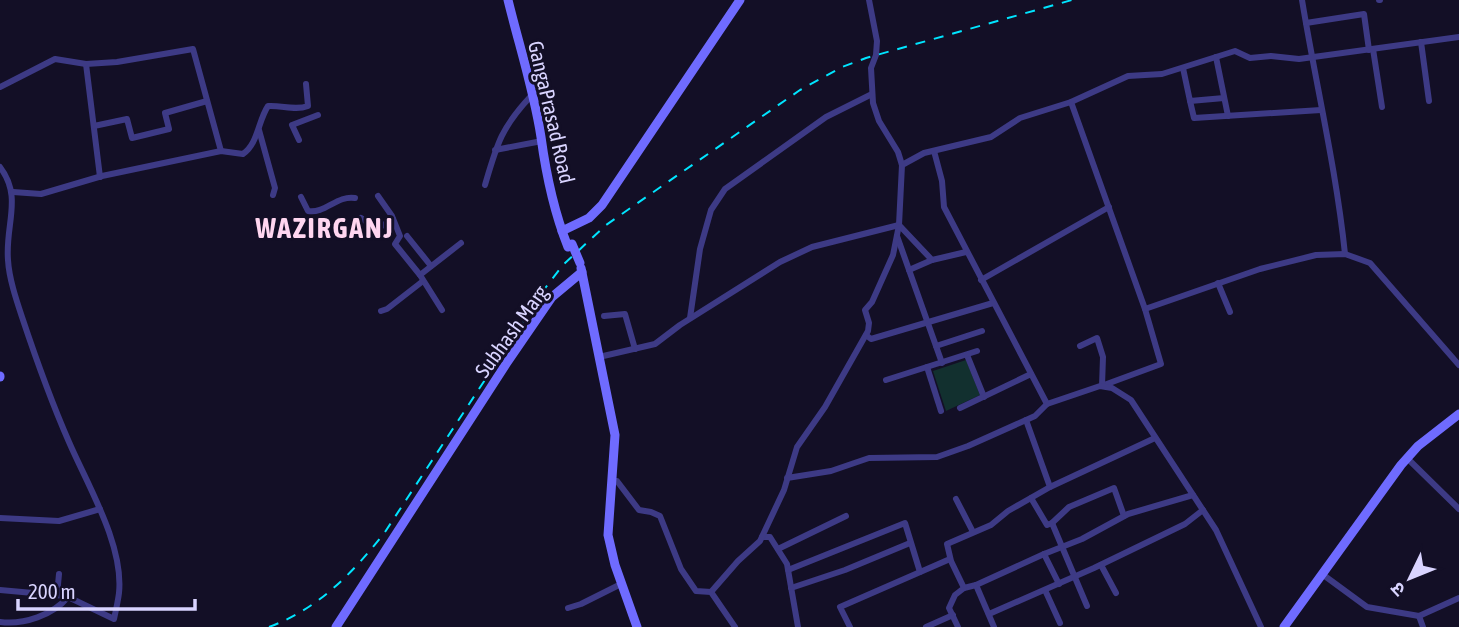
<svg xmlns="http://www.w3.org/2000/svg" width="1459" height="627" viewBox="0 0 1459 627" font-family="'Asap Condensed','Noto Sans Devanagari',sans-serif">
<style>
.green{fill:#12302f}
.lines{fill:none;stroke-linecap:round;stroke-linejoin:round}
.street{stroke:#3d3a85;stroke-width:6}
.secondary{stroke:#6f6bff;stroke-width:9}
.rail{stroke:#00e5ff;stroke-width:2;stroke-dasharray:10 9;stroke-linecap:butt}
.secondary-bridge{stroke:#6f6bff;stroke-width:9}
.labels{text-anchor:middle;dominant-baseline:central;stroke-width:6;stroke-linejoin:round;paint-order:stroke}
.street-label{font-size:21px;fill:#d9d4ff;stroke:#130f26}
.district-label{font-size:28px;font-weight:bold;letter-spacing:2px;fill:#ffd6f0;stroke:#130f26}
</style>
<rect width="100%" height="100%" fill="#130f26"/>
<polygon class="green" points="966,360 980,395 946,411 933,371"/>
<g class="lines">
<g class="street">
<path d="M1302 0C1316 85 1336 168 1345 254"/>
<polyline points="1379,0 1380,0"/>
<polyline points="1306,23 1364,14 1369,50"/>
<polyline points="1421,42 1429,101"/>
<polyline points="1373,49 1382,107"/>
<polyline points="1216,57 1228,116"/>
<polyline points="86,64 100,177"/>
<polyline points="1183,68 1190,101 1224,98"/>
<polyline points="0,87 55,59 86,64 117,62 193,49 221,151"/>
<polyline points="1190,101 1194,118 1321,110"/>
<polyline points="1071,102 1145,309 1161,364 1104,385"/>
<polyline points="94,126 127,119 132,138 169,129 165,113 207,101"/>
<polyline points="259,130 275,188 273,195"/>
<polyline points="299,140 292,125 318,115"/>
<polyline points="495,150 542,141"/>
<polyline points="934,151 942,181 944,207 1047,404"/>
<polyline points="902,165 924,153 991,137 1020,118 1071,102 1128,76 1162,74 1235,51 1250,58 1271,56 1299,59 1459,37"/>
<path d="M0 167C23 197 5 225 8 260 9 278 16 299 22 317 36 359 51 401 69 442 87 484 124 545 119 593 118 601 116 610 114 619L66 596 0 590"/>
<path d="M485 185C497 144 501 128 531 96"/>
<path d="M13 192 41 194 102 176 221 151 243 154C258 144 258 121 268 106 282 105 295 111 308 106L306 84"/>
<polyline points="378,196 392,216 400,236 395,244 420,275 442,310"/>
<path d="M301 197 308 211C325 214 337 195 355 198"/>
<polyline points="361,218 377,229 393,219"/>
<polyline points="899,225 932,260 966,252"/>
<polyline points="407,236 431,266"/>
<polyline points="897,236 942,363"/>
<polyline points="909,270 932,260"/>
<polyline points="420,275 461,243"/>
<polyline points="981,280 1109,207"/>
<polyline points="1218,283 1230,312"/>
<polyline points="1145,309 1260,269 1316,255 1345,254 1370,263 1459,365"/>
<polyline points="381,311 387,309 423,281"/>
<polyline points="604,316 625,314 635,349"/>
<polyline points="690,318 700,249 711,210 725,189 826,117 872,94"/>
<polyline points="866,335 871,339 993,303"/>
<polyline points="936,346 982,331"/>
<polyline points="1080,346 1097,338 1103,357 1102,386"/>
<polyline points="967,355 984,397"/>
<polyline points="599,357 655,344 680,325 780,262 812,247 899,225"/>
<polyline points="927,367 941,411"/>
<polyline points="886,380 977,351"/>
<polyline points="960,408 1031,374"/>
<polyline points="1026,420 1050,487"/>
<polyline points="1407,458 1459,509"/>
<polyline points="787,478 831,471 869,458 937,457 968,446 1035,416 1047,404 1100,386 1112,388 1131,400 1216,530 1261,627"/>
<polyline points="612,481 617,481 639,510 651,512 660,516 681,569 696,591 711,592 735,627"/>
<polyline points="1031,498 1047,525 1052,523 1069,507 1114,488 1124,516"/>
<polyline points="956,499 973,532"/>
<polyline points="0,518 59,521 100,509"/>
<polyline points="1052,523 1087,606"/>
<polyline points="762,537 770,537 787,564 798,627"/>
<polyline points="778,549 846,516"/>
<polyline points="1044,554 1059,584"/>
<polyline points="1101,565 1116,593"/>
<polyline points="788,570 905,523 920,572"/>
<polyline points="1322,574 1367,607 1419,616 1459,598"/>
<polyline points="976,585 994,627"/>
<polyline points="791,588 845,570 910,543"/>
<polyline points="964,588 976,585 1044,554 1082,539 1128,514 1193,495"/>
<polyline points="1045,590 1060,623"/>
<polyline points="711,592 738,561 760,541 784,490 797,447 825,407 868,331 869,323 865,310 872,302 893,255 899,225 902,165 898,152 879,121 873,103 871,68 876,55 877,41 869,0"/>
<polyline points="57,595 59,574"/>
<polyline points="568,608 581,604 617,586"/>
<polyline points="989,614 1094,568 1185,524 1203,510"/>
<polyline points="1419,616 1423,627"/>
<path d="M0 622C24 625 53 615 68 597"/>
<polyline points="850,627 840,607 950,559"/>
<polyline points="926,627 953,615"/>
<polyline points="958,627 949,608 955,595 964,588 951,561 947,544 991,525 1008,511 1050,487 1155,438"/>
</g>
<g class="secondary">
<path d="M508 0C519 45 534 91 541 137 546 174 554 212 568 247"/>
<polyline points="562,231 589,218 602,205 740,0"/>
<polyline points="581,268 615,435 608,535 615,565 637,627"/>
<polyline points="0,376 0,377"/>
<polyline points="336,627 506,364 552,297 582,272"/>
<polyline points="1284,627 1401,465 1418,446 1459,414"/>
</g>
<path class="rail" d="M269 627C318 609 353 573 385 532L546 287 563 265 606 225 800 90 842 67 866 58 1072 0"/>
<polyline class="secondary-bridge" points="572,244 580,263"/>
</g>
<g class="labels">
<g class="street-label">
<text transform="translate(552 112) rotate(77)">GangaPrasad Road</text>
<text transform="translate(511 331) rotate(-54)">Subhash Marg</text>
</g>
<g class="district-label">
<text x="325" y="228">WAZIRGANJ</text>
</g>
</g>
<g transform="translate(1410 578) rotate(227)" stroke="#130f26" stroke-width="5" paint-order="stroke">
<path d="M0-5L12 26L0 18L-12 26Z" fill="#d9d4ff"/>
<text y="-10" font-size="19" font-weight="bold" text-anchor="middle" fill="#d9d4ff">उ</text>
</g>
<path d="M18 599v10h177v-10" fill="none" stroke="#d9d4ff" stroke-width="3.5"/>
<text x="28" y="599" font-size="21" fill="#d9d4ff" stroke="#130f26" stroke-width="5" paint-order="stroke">200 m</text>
</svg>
